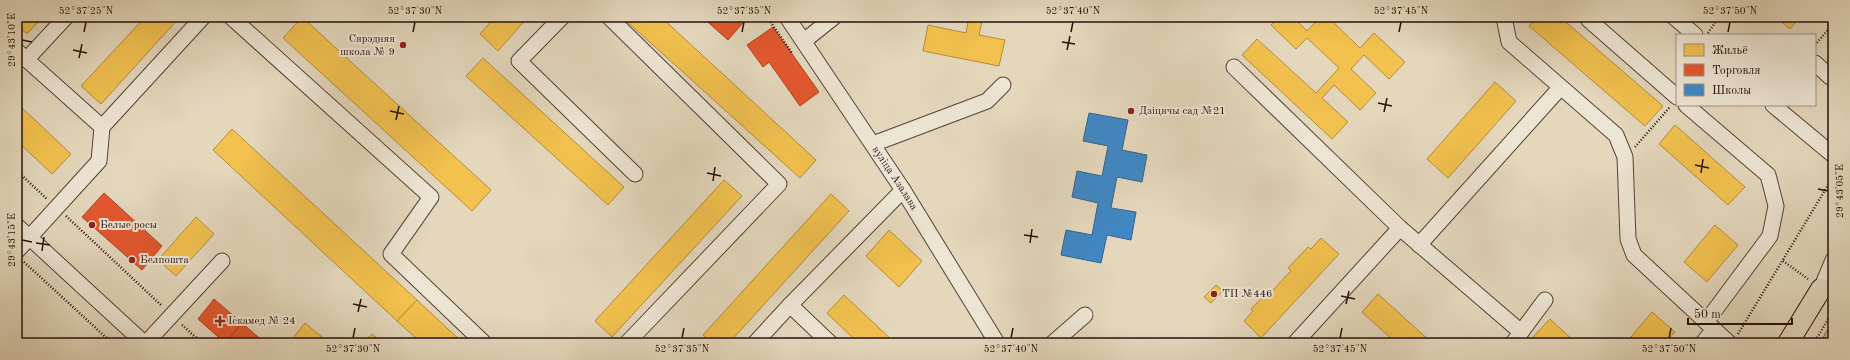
<svg xmlns="http://www.w3.org/2000/svg" width="1850" height="360" viewBox="0 0 1850 360" font-family="'Old Standard TT',serif">
<style>
.green{fill:#c4b59e;stroke:#746354}
.homes{fill:#f2c14e;stroke:#b48c3a}
.shops{fill:#e4572e;stroke:#ab4223}
.schools{fill:#3f88c5;stroke:#37648d}
.lines{fill:none;stroke-linecap:round;stroke-linejoin:round}
.minor-casing{stroke:#554236;stroke-width:17}
.major-casing{stroke:#25110a;stroke-width:22}
.path{stroke:#25110a;stroke-width:2.5;stroke-dasharray:1 2;stroke-linecap:butt}
.minor{stroke:#ede5d3;stroke-width:15}
.major{stroke:#e4d7bc;stroke-width:20}
.ticks{fill:none;stroke:#25110a;stroke-width:1.5}
.poi-dot{fill:#8f2418;stroke:#ede5d3;stroke-width:1.5}
.labels{text-anchor:middle;dominant-baseline:central;stroke-width:4;stroke-linejoin:round;paint-order:stroke}
.poi-label{font-size:11px;fill:#25110a;stroke:#ede5d3;text-anchor:start}
.street-label{font-size:11px;fill:#25110a;stroke:#ede5d3}
.neatline{fill:none;stroke:#25110a;stroke-width:1.5}
.ticks-label{font-size:10px;text-anchor:middle;fill:#25110a}
</style>
<rect width="100%" height="100%" fill="#e4d7bc"/>
<filter id="stains"><feTurbulence type="fractalNoise" baseFrequency=".005" numOctaves="4"/><feColorMatrix values="0 0 0 0 .2 0 0 0 0 .09 0 0 0 0 .02 0 0 0 .5 -.17"/></filter>
<radialGradient id="worn" r=".72"><stop offset=".6" stop-color="#630" stop-opacity="0"/><stop offset="1" stop-color="#630" stop-opacity=".3"/></radialGradient>
<polygon class="green" points="1833,320 1833,343 1820,343"/>
<g class="homes">
<polygon points="17,17 43,17 27,34 17,25"/>
<polygon points="145,17 180,17 101,104 81,86"/>
<polygon points="302,17 491,190 472,211 283,38"/>
<polygon points="495,17 528,17 498,51 480,34"/>
<polygon points="622,17 661,17 816,160 800,178"/>
<polygon points="969,17 983,17 979,35 1005,40 999,66 923,51 928,25 966,33"/>
<polygon points="1278,17 1293,17 1307,31 1320,17 1332,17 1330,19 1360,48 1374,33 1405,62 1389,79 1364,55 1351,69 1376,93 1360,110 1334,85 1322,98 1348,122 1332,139 1242,55 1257,39 1316,93 1339,68 1307,38 1296,49 1271,25"/>
<polygon points="1537,17 1560,17 1663,106 1645,126 1529,26"/>
<polygon points="1776,17 1800,17 1790,29"/>
<polygon points="483,58 624,187 608,205 466,76"/>
<polygon points="1495,82 1516,101 1448,178 1427,159"/>
<polygon points="17,103 71,154 52,174 17,141"/>
<polygon points="1675,125 1745,187 1728,205 1659,144"/>
<polygon points="232,129 417,300 397,321 213,150"/>
<polygon points="724,180 742,196 612,337 595,321"/>
<polygon points="831,194 849,211 729,343 712,343 703,335"/>
<polygon points="196,217 214,234 176,276 158,260"/>
<polygon points="1715,225 1738,245 1707,282 1684,262"/>
<polygon points="889,230 922,261 899,287 866,256"/>
<polygon points="1321,238 1339,254 1261,338 1244,321 1253,311 1251,309 1270,289 1272,291 1291,271 1288,268 1308,247 1311,249"/>
<polygon points="1216,285 1223,291 1211,303 1204,297"/>
<polygon points="1378,294 1432,343 1396,343 1362,312"/>
<polygon points="844,295 895,343 858,343 827,313"/>
<polygon points="417,300 463,343 421,343 397,321"/>
<polygon points="1652,312 1675,332 1665,343 1626,343"/>
<polygon points="1550,319 1576,343 1535,343 1531,339"/>
<polygon points="305,323 327,341 325,343 289,343"/>
<polygon points="372,334 383,343 367,343 365,341"/>
</g>
<g class="shops">
<polygon points="702,17 748,17 728,40"/>
<polygon points="773,27 819,92 800,106 769,62 763,67 747,45"/>
<polygon points="104,193 162,246 142,270 82,217"/>
<polygon points="214,299 242,323 225,343 198,319"/>
<polygon points="242,323 265,343 225,343"/>
</g>
<polygon class="schools" points="1089,113 1128,120 1122,150 1147,155 1142,182 1117,177 1111,208 1136,212 1131,240 1107,235 1101,263 1061,255 1066,230 1092,235 1098,203 1072,197 1077,171 1102,176 1108,146 1083,141"/>
<g class="lines">
<defs>
<g id="minor">
<polyline points="231,17 431,197 391,254 484,343"/>
<polyline points="562,17 519,61 635,174"/>
<polyline points="609,17 779,184 627,343"/>
<path id="s1" d="M787 17 903 190 997 343"/>
<polyline points="1504,17 1509,42 1616,135 1625,157 1628,239 1634,255 1729,343"/>
<polyline points="1587,17 1589,20 1677,97"/>
<polyline points="1674,17 1695,35"/>
<polyline points="804,41 834,17"/>
<polyline points="17,51 102,127 203,17"/>
<polyline points="26,60 66,17"/>
<polyline points="1815,63 1830,77"/>
<polyline points="1234,67 1400,228 1521,332"/>
<polyline points="1686,105 1768,175 1776,206 1770,236 1706,322"/>
<polyline points="1773,105 1833,155"/>
<polyline points="873,144 987,101 1003,85"/>
<polyline points="17,226 144,343"/>
<polyline points="1419,245 1560,88"/>
<polyline points="17,251 99,161 102,127"/>
<polyline points="1821,289 1833,260"/>
<polyline points="790,305 830,343"/>
<polyline points="146,343 222,261"/>
<polyline points="755,343 790,305 903,190"/>
<polyline points="1053,343 1085,315"/>
<polyline points="1295,343 1400,228"/>
<polyline points="1513,343 1545,300"/>
<polyline points="1703,343 1714,329"/>
</g>
<polyline id="major" points="1788,343 1821,289"/>
</defs>
<use href="#minor" class="minor-casing"/>
<use href="#major" class="major-casing"/>
<g class="path">
<polyline points="767,17 792,53"/>
<polyline points="1828,30 1833,25"/>
<polyline points="1708,33 1719,17"/>
<polyline points="1815,45 1828,30 1829,17"/>
<polyline points="1635,147 1670,107"/>
<polyline points="17,171 47,199"/>
<polyline points="66,216 161,305"/>
<polyline points="1783,261 1808,279"/>
<polyline points="24,262 112,343"/>
<polyline points="182,325 202,343"/>
<polyline points="1738,334 1833,177"/>
<polyline points="1814,343 1833,311"/>
</g>
<use href="#minor" class="minor"/>
<use href="#major" class="major"/>
</g>
<path class="ticks" d="M84 32 86 22M413 32 415 22M742 32 744 22M1071 32 1073 22M1399 32 1401 22M1728 32 1730 22M22 40 32 42M1062 42 1075 44M73 50 87 53M1067 50 1070 36M79 58 82 44M1378 103 1392 106M390 111 404 114M1384 112 1387 98M396 120 399 106M1695 165 1709 168M707 173 721 176M1701 173 1703 159M713 181 715 167M1818 189 1828 191M1024 235 1038 237M22 240 32 242M36 243 50 245M1030 243 1032 229M42 251 44 237M1341 296 1355 299M353 304 367 307M1346 304 1349 291M358 312 361 299M353 338 355 328M682 338 684 328M1011 338 1013 328M1340 338 1342 328M1669 338 1671 328"/>
<g class="poi-dot">
<circle cx="403" cy="45" r="4"/>
<circle cx="1131" cy="111" r="4"/>
<circle cx="92" cy="225" r="4"/>
<circle cx="132" cy="260" r="4"/>
<circle cx="1214" cy="294" r="4"/>
<path d="M218 315h4v4h4v4h-4v4h-4v-4h-4v-4h4z"/>
</g>
<g class="labels">
<g class="poi-label">
<text x="395" y="39" text-anchor="end">Сярэдняя<tspan x="395" dy="13">школа № 9</tspan></text>
<text x="1139" y="111">Дзіцячы сад №21</text>
<text x="100" y="225">Белые росы</text>
<text x="140" y="260">Белпошта</text>
<text x="1222" y="294">ТП №446</text>
<text x="228" y="321">Іскамед № 24</text>
</g>
<g class="street-label">
<text stroke="none"><textPath href="#s1" startOffset="194">вуліца Азалава</textPath></text>
</g>
</g>
<rect width="1850" height="360" fill="none" stroke="#e4d7bc" stroke-width="44"/>
<rect x="1676" y="34" width="140" height="72" fill="#ede5d3" stroke="#9d9083"/>
<rect x="1684" y="44" width="20" height="12" fill="#f2c14e" stroke="#9d9083"/>
<text x="1712" y="54" font-size="12" fill="#25110a">Жильё</text>
<rect x="1684" y="64" width="20" height="12" fill="#e4572e" stroke="#9d9083"/>
<text x="1712" y="74" font-size="12" fill="#25110a">Торговля</text>
<rect x="1684" y="84" width="20" height="12" fill="#3f88c5" stroke="#9d9083"/>
<text x="1712" y="94" font-size="12" fill="#25110a">Школы</text>
<path d="M1688 318v6h104v-6" fill="none" stroke="#25110a" stroke-width="2"/>
<text x="1694" y="318" font-size="12" fill="#25110a" stroke="#ede5d3" stroke-width="3" paint-order="stroke">50 m</text>
<rect x="22" y="22" width="1806" height="316" class="neatline"/>
<g class="ticks-label">
<text x="86" y="14">52°37'25"N</text>
<text x="415" y="14">52°37'30"N</text>
<text x="744" y="14">52°37'35"N</text>
<text x="1073" y="14">52°37'40"N</text>
<text x="1401" y="14">52°37'45"N</text>
<text x="1730" y="14">52°37'50"N</text>
<text transform="translate(11 40) rotate(-90)" y="4">29°43'10"E</text>
<text transform="translate(1839 191) rotate(-90)" y="4">29°43'05"E</text>
<text transform="translate(11 240) rotate(-90)" y="4">29°43'15"E</text>
<text x="353" y="352">52°37'30"N</text>
<text x="682" y="352">52°37'35"N</text>
<text x="1011" y="352">52°37'40"N</text>
<text x="1340" y="352">52°37'45"N</text>
<text x="1669" y="352">52°37'50"N</text>
</g>
<rect width="100%" height="100%" filter="url(#stains)"/>
<rect width="100%" height="100%" fill="url(#worn)"/>
</svg>
